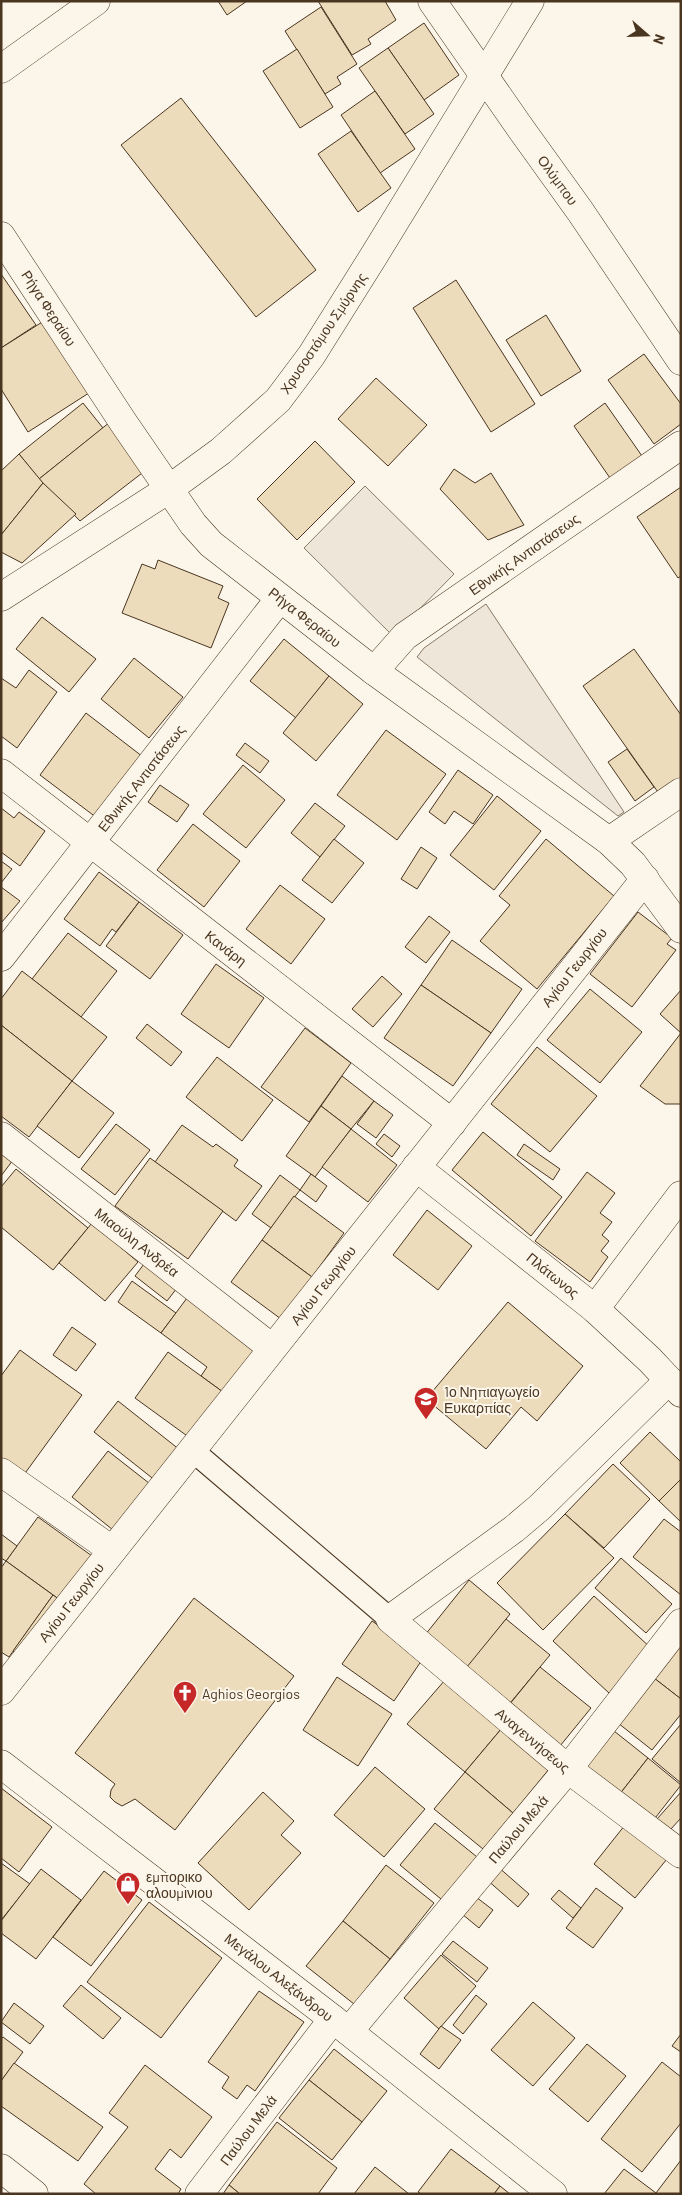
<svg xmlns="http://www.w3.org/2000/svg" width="682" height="2195" viewBox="0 0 682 2195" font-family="Barlow,sans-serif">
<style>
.green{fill:#ede6d9;stroke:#887966}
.building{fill:#ecdcbc;stroke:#4a3520}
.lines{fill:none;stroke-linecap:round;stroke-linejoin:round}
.pedestrian-casing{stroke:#4a3520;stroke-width:24}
.minor-casing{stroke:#4a3520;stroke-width:29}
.tertiary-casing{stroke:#4a3520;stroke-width:29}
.pedestrian{stroke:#fbf6e9;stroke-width:22}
.minor{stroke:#fbf6e9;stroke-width:28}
.tertiary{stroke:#fbf6e9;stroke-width:28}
.labels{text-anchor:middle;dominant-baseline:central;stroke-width:4;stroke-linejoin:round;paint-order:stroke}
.street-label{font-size:14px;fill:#4a3520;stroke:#fbf6e9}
.poi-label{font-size:14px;fill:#4a3520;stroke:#fbf6e9;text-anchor:start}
</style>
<rect width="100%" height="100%" fill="#fbf6e9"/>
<g class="green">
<polygon points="365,486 454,574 393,636 304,548"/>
<polygon points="486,604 624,812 618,816 417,657 424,648"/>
</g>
<g class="building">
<polygon points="218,1 247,1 227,15"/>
<polygon points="318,1 385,1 396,20 368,39 371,44 352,55"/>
<polygon points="321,7 357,64 337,77 341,84 325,94 285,31"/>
<polygon points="424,23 459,75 424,100 388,48"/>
<polygon points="388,48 434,114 405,134 359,68"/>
<polygon points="297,49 333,107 300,128 263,71"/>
<polygon points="375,91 415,149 380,173 341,115"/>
<polygon points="181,98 316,270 256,317 121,145"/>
<polygon points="351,131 391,188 358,212 318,154"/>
<polygon points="1,274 36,325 1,348"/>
<polygon points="456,280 535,404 491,432 413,308"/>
<polygon points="546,315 581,371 541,396 506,340"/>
<polygon points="47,319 92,391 28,432 1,389 1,348"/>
<polygon points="644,354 681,404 681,424 654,444 608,380"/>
<polygon points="376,378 427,425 388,466 338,419"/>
<polygon points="83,403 103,428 39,479 19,454"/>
<polygon points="605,403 642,456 610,478 574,426"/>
<polygon points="110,422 146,470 80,521 39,479"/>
<polygon points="315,441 355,482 297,540 257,499"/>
<polygon points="19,454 43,483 1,535 1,471"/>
<polygon points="454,469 475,483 491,473 524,525 488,540 440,489"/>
<polygon points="43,483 76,514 22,563 1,552 1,535"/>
<polygon points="681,487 681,576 678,578 637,517"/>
<polygon points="158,560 223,586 218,598 229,603 211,648 122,613 142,564 155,569"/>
<polygon points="42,617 96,659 69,692 16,649"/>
<polygon points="284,639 329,676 296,718 250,681"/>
<polygon points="634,649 681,715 681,781 660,795 583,686"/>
<polygon points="134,658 183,697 149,738 101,699"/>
<polygon points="29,670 57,692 17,748 1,736 1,678 16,688"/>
<polygon points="329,676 363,704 316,761 283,733"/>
<polygon points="86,713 147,760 101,821 40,775"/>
<polygon points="386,730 446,774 397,840 337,795"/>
<polygon points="245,743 269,761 260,773 236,755"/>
<polygon points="627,749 654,787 635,801 608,762"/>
<polygon points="243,765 285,800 246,848 203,814"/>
<polygon points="458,770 493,795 473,824 454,811 445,824 429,812"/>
<polygon points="160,785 189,805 177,822 148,802"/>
<polygon points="497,796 541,831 494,890 450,855"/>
<polygon points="315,803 345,826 320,857 291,833"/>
<polygon points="1,808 14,818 19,812 45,831 20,866 1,852"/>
<polygon points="193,824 240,861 204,907 157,870"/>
<polygon points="334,839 364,863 332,903 302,880"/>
<polygon points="546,839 614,896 537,989 480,941 510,905 499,896"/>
<polygon points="421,847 437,858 417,889 401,879"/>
<polygon points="1,861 12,869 1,883"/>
<polygon points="99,872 139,902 116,932 112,929 100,946 64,919"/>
<polygon points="280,885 325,919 291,964 246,929"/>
<polygon points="1,887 20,901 1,923"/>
<polygon points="139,902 183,935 150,979 106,946"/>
<polygon points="638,912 672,938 667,944 676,950 632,1007 590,974"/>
<polygon points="429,916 450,932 426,963 405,947"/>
<polygon points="68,933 117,971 81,1017 32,979"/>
<polygon points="452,940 522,989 491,1033 421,985"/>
<polygon points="216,964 264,998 229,1048 181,1014"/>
<polygon points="22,971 107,1037 72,1081 1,1025 1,999"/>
<polygon points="382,976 402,994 373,1027 352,1009"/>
<polygon points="421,985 491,1033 453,1086 384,1038"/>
<polygon points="590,989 642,1032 600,1083 547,1040"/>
<polygon points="681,990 681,1033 660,1014"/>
<polygon points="147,1024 182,1052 171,1066 136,1038"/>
<polygon points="1,1025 72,1081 29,1137 1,1116"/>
<polygon points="305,1028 351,1063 309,1122 261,1087"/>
<polygon points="681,1033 681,1104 665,1104 640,1086"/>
<polygon points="537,1047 597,1096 550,1152 491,1104"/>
<polygon points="217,1057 273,1100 242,1141 186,1097"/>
<polygon points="342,1076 374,1101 351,1129 321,1106"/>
<polygon points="72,1081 114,1113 79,1158 37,1126"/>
<polygon points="374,1101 393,1115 376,1138 357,1124"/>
<polygon points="321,1106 351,1129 315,1177 286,1156"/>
<polygon points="116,1124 150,1150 115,1195 81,1169"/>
<polygon points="182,1125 213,1147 216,1144 238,1160 234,1166 262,1186 236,1221 155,1162"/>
<polygon points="351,1129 397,1165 368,1202 322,1167"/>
<polygon points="483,1132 562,1197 531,1236 452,1170"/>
<polygon points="384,1134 400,1146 392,1157 376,1144"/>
<polygon points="524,1144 560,1169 553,1180 517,1155"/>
<polygon points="1,1151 13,1160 1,1176"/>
<polygon points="150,1158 223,1211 188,1259 115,1206"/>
<polygon points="16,1169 88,1228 53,1270 1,1227 1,1187"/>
<polygon points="587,1172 615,1193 600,1213 612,1222 602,1235 609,1241 601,1251 608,1257 590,1282 535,1241"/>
<polygon points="311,1174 327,1186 316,1202 300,1190"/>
<polygon points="280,1175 300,1190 271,1228 252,1214"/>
<polygon points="294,1196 344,1233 312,1277 262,1240"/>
<polygon points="427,1210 472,1246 438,1290 393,1255"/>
<polygon points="92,1223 138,1262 105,1301 59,1263"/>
<polygon points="262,1240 312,1277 281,1319 231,1282"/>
<polygon points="144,1264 177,1288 167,1301 135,1276"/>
<polygon points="132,1281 176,1313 161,1333 118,1302"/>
<polygon points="187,1298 264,1354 223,1392 201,1376 207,1367 161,1333"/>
<polygon points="508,1302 583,1366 537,1421 521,1407 486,1449 426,1399"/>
<polygon points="72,1327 96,1344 76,1371 53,1355"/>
<polygon points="20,1350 82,1395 23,1476 1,1460 1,1376"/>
<polygon points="168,1352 223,1392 190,1438 135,1398"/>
<polygon points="118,1401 180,1450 156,1481 94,1432"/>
<polygon points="650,1432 681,1462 681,1479 659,1501 620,1463"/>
<polygon points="108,1451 154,1487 118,1534 72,1497"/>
<polygon points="613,1464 650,1499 604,1548 565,1514"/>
<polygon points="681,1479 681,1522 659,1501"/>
<polygon points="565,1514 614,1558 543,1630 497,1583"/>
<polygon points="38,1517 99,1561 67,1605 6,1561"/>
<polygon points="664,1519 681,1532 681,1595 633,1557"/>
<polygon points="1,1534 17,1546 6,1561 1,1558"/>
<polygon points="621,1558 672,1604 646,1633 595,1588"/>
<polygon points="6,1561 53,1595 9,1657 1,1652 1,1568"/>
<polygon points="469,1580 510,1614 467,1669 425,1635"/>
<polygon points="53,1595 67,1605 24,1659 13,1651"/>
<polygon points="594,1596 651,1648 609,1693 553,1641"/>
<polygon points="194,1598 294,1676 175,1830 135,1799 122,1806 115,1802 110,1797 111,1790 115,1784 75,1753"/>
<polygon points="506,1619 550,1655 506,1708 462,1673"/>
<polygon points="372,1621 424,1657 394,1701 342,1664"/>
<polygon points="681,1644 681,1699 654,1678"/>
<polygon points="540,1667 591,1708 560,1746 509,1705"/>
<polygon points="337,1677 392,1714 358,1766 303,1730"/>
<polygon points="654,1678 681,1699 681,1714 652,1750 618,1723"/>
<polygon points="445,1680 502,1728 465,1772 407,1724"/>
<polygon points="681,1724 681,1783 652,1759"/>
<polygon points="609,1727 648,1758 619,1795 580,1763"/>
<polygon points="502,1728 550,1768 513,1813 465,1772"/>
<polygon points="648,1758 681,1785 652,1822 619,1795"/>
<polygon points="375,1767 425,1809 384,1857 334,1815"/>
<polygon points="465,1772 513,1813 483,1849 434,1809"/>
<polygon points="1,1788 52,1827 19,1872 1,1858"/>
<polygon points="263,1792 294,1821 281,1835 301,1853 249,1910 198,1863"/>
<polygon points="681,1792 681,1818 670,1830 657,1819"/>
<polygon points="435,1823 482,1861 447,1904 400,1865"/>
<polygon points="625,1825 667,1859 635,1898 594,1864"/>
<polygon points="1,1863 30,1884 2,1919 1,1918"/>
<polygon points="386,1865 434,1903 390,1959 343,1921"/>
<polygon points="497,1866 529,1894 518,1907 486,1879"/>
<polygon points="41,1869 81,1900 36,1959 1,1933 1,1921"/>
<polygon points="104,1871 142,1900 91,1966 53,1937"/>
<polygon points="596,1888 623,1908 593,1948 566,1928"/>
<polygon points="559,1890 581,1908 573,1918 551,1899"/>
<polygon points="476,1897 493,1910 479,1928 462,1914"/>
<polygon points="149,1902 222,1958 161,2038 87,1982"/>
<polygon points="343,1921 390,1959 354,2004 306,1966"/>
<polygon points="453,1941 488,1968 477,1982 442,1954"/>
<polygon points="441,1955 476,1986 439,2029 404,1998"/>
<polygon points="81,1985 121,2018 103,2039 63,2006"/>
<polygon points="259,1991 304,2022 255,2091 247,2085 237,2099 222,2088 229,2077 208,2062"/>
<polygon points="476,1995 487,2004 463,2034 453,2025"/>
<polygon points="533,2002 575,2038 533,2086 491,2050"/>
<polygon points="14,2003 44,2026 30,2044 1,2022"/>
<polygon points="441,2026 461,2040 439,2069 420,2054"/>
<polygon points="681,2034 681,2052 672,2046"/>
<polygon points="3,2037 23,2052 1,2081 1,2039"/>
<polygon points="587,2044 626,2076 588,2122 549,2089"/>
<polygon points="334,2049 387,2091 362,2122 309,2080"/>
<polygon points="662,2062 681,2077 681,2123 642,2172 601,2139"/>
<polygon points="14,2063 103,2127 78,2161 1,2106 1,2081"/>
<polygon points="145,2065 212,2117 181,2158 170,2149 155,2169 181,2189 178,2194 96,2194 84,2184 128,2127 109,2113"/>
<polygon points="309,2080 362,2122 332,2160 279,2118"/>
<polygon points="277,2122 337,2168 318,2194 240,2194 229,2185"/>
<polygon points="451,2149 500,2186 494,2194 421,2194 418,2192"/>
<polygon points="681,2160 681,2194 656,2194 656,2193"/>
<polygon points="375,2167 409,2194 354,2194"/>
<polygon points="624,2169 656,2193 656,2194 604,2194"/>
<polygon points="229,2185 240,2194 223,2194"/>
<polygon points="500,2186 510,2194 494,2194"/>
</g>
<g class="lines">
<defs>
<polyline id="pedestrian" points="192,1450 390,1619"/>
<g id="minor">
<polyline points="432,1 521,129 580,211 681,361"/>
<polyline points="1,69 96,1"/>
<polyline points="1,236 123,422 193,524 211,544 374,671 609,841 633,864 681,929"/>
<polyline points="374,671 405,636 681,445"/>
<polyline points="1,773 452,1123"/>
<polyline points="609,841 681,792"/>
<polyline points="1,957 280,598"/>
<polyline points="1,1136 272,1348"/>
<polyline points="416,1167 595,1309 650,1360 681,1393"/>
<polyline points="595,1309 681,1195"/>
<polyline points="669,1380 540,1507 514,1529 390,1619 568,1769 681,1854"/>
<polyline points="1,1472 112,1550"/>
<polyline points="1,1691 645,879"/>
<polyline points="1,1764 333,2019 553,2194"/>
<polyline points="349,2031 568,1769 681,1623"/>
<polyline points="199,2194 333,2019"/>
</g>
<g id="tertiary">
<polyline points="1,597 169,489 221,451 278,400 311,356 375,254 530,1"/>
<polyline points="1,2168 34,2194"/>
</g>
</defs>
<use href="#pedestrian" class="pedestrian-casing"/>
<use href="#minor" class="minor-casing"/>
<use href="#tertiary" class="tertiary-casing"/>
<use href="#pedestrian" class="pedestrian"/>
<use href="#minor" class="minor"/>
<use href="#tertiary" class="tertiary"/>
</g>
<defs>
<symbol id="school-pin" viewBox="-11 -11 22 30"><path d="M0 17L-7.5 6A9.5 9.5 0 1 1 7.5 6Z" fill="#c62828" stroke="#fbf6e9"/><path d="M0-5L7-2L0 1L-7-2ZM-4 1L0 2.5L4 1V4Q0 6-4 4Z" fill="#fff"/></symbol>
<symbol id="church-pin" viewBox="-11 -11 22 30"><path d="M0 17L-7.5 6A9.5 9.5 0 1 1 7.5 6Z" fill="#c62828" stroke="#fbf6e9"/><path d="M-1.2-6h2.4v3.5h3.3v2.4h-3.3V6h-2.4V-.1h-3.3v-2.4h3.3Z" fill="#fff"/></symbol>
<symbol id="shop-pin" viewBox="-11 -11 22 30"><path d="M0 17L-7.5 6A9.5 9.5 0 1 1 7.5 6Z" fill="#c62828" stroke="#fbf6e9"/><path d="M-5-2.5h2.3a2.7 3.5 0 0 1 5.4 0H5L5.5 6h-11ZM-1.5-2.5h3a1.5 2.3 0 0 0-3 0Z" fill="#fff"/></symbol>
</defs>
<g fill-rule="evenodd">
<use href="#school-pin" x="412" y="1385" width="28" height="38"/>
<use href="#church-pin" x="171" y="1679" width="28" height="38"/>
<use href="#shop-pin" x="114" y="1870" width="28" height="38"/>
</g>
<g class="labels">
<g class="street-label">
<text transform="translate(558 180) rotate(54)">Ολύμπου</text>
<text transform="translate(49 308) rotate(57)">Ρήγα Φεραίου</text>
<text transform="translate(323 333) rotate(-56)">Χρυσοστόμου Σμύρνης</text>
<text transform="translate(524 554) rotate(-35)">Εθνικής Αντιστάσεως</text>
<text transform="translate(305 617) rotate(38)">Ρήγα Φεραίου</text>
<text transform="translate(141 778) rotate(-52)">Εθνικής Αντιστάσεως</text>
<text transform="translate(226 948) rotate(38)">Κανάρη</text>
<text transform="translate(574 967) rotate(-52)">Αγίου Γεωργίου</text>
<text transform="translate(137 1242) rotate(38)">Μιαούλη Ανδρέα</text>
<text transform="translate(553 1275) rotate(39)">Πλάτωνος</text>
<text transform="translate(323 1285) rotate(-52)">Αγίου Γεωργίου</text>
<text transform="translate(71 1602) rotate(-52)">Αγίου Γεωργίου</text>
<text transform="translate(533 1740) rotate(40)">Αναγεννήσεως</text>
<text transform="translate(518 1829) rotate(-50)">Παύλου Μελά</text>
<text transform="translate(279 1977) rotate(38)">Μεγάλου Αλεξάνδρου</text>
<text transform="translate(248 2130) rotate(-53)">Παύλου Μελά</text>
</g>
<g class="poi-label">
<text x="444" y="1391">1ο Νηπιαγωγείο<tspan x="444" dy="16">Ευκαρπίας</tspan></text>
<text x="202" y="1693">Aghios Georgios</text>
<text x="146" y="1876">εμπορικο<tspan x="146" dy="16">αλουμινιου</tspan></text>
</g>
</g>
<rect width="682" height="2195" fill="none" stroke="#4a3520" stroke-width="5"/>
<g transform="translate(647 35) rotate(110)" stroke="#fbf6e9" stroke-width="4" paint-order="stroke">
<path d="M0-4L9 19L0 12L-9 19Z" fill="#4a3520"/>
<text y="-8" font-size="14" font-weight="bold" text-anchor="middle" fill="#4a3520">N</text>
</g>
</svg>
